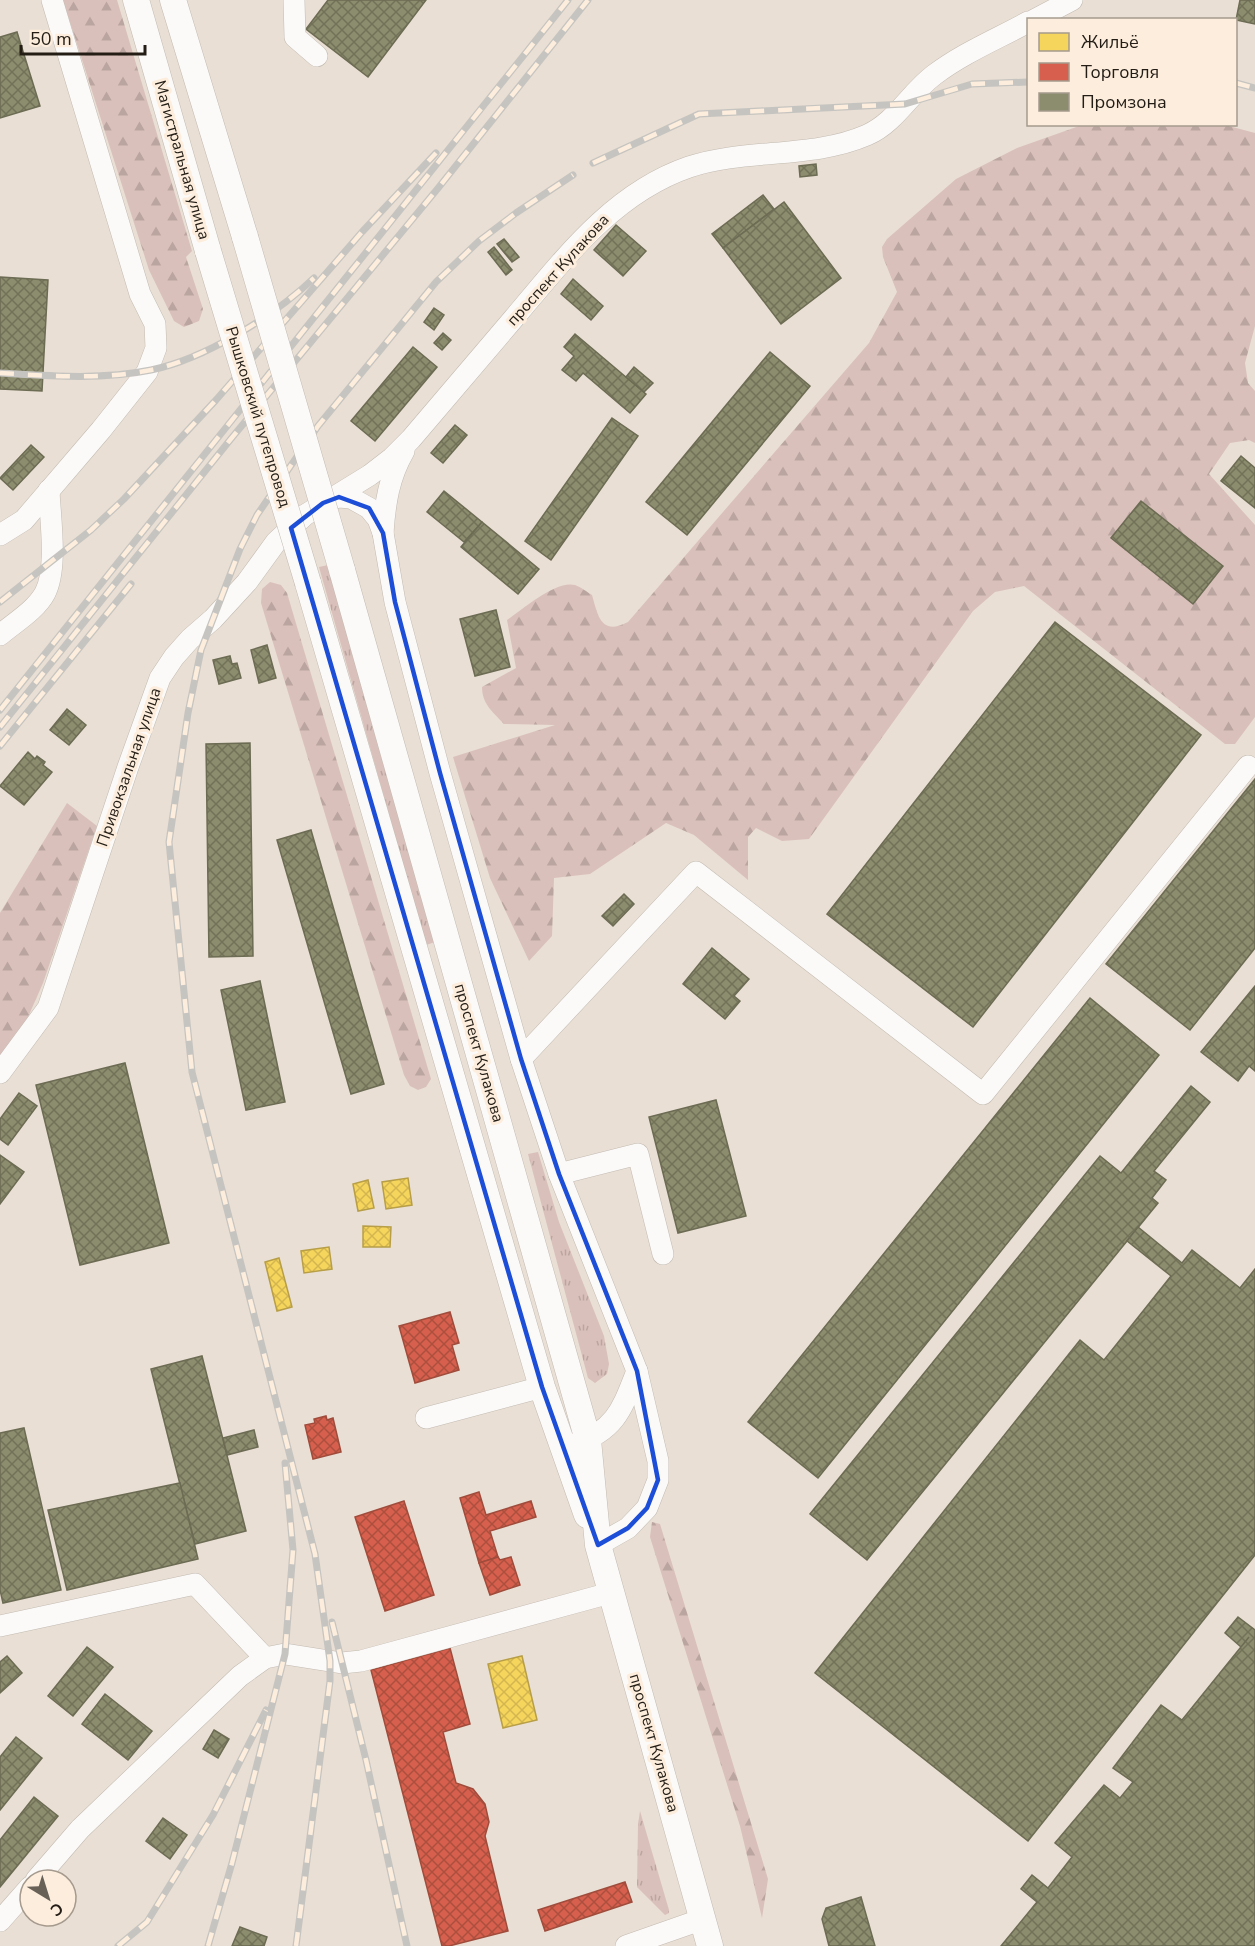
<svg xmlns="http://www.w3.org/2000/svg" width="1255" height="1946" viewBox="0 0 1255 1946" font-family="'Nunito Sans',sans-serif">
<style>
.grass{fill:url(#grass-tufts)}
.forest{fill:url(#forest-firs)}
.homes{fill:url(#homes-cross-hatch);stroke:#b79e47;stroke-width:1.5}
.shops{fill:url(#shops-cross-hatch);stroke:#a04c3c;stroke-width:1.5}
.industry{fill:url(#industry-cross-hatch);stroke:#6c6b53;stroke-width:1.5}
.lines{fill:none;stroke-linecap:round;stroke-linejoin:round}
.minor-casing{stroke:#c2bbb2;stroke-width:22}
.major-casing{stroke:#c2bbb2;stroke-width:27}
.minor{stroke:#fcfaf9;stroke-width:21}
.major{stroke:#fcfaf9;stroke-width:26}
.rail-casing{stroke:#c6c4c0;stroke-width:7}
.rail{stroke:#fceddd;stroke-width:4.5;stroke-dasharray:14;stroke-linecap:butt}
.major-bridge-casing{stroke:#c2bbb2;stroke-width:27;stroke-linecap:butt}
.major-bridge{stroke:#fcfaf9;stroke-width:26}
.marked{fill:none;stroke:#1d4ed8;stroke-width:4.5;stroke-linejoin:round}
.labels{text-anchor:middle;dominant-baseline:central;stroke-width:6;stroke-linejoin:round;paint-order:stroke}
.street-label{font-size:16px;fill:#231d15;stroke:#fceddd}
</style>
<defs>
<pattern id="grass-tufts" width="24" height="20" patternUnits="userSpaceOnUse" patternTransform="scale(1.5)"><rect width="24" height="20" fill="#dac0bb"/><path d="M3 7l-1-3M5 7V3M7 7l1-3M15 17l-1-3M17 17v-4M19 17l1-3" fill="none" stroke="#bba5a0"/></pattern>
<pattern id="forest-firs" width="22" height="20" patternUnits="userSpaceOnUse" patternTransform="scale(1.5)"><rect width="22" height="20" fill="#dac0bb"/><path d="M5 1l3.5 6h-7zM16 11l3.5 6h-7z" fill="#bba5a0"/></pattern>
<pattern id="homes-cross-hatch" width="8" height="8" patternUnits="userSpaceOnUse" patternTransform="scale(1.5)"><rect width="8" height="8" fill="#f6d55c"/><path d="M0 0l8 8M0 8l8-8" fill="none" stroke="#d3b64f"/></pattern>
<pattern id="shops-cross-hatch" width="8" height="8" patternUnits="userSpaceOnUse" patternTransform="scale(1.5)"><rect width="8" height="8" fill="#d6604d"/><path d="M0 0l8 8M0 8l8-8" fill="none" stroke="#ad4f3f"/></pattern>
<pattern id="industry-cross-hatch" width="8" height="8" patternUnits="userSpaceOnUse" patternTransform="scale(1.5)"><rect width="8" height="8" fill="#8c8c6e"/><path d="M0 0l8 8M0 8l8-8" fill="none" stroke="#727259"/></pattern>
</defs>
<rect width="100%" height="100%" fill="#e9dfd4"/>
<g class="grass">
<polygon points="328,565 435,942 426,945 319,567"/>
<polygon points="538,1152 559,1222 604,1336 609,1364 607,1374 595,1383 588,1378 528,1154"/>
<polygon points="640,1811 669,1910 669,1913 665,1915 637,1887 638,1825"/>
</g>
<g class="forest">
<polygon points="63,0 117,0 192,251 186,257 203,309 199,321 184,327 174,321 149,270"/>
<path d="M1082 125H1225L1255 133V326L1245 363 1248 383 1255 391V443L1249 440 1230 443 1209 474 1255 525V717L1235 744H1225L1024 586 995 592 973 611 809 839 782 841 756 828 748 837V880L694 835 666 823 590 874 554 878 552 936 529 961 490 878 453 757 555 725 504 724C493 712 482 704 482 687L516 668 507 620C523 609 556 580 575 585 581 587 587 592 592 595 598 616 601 636 628 622L869 343 897 292 883 257 882 247 887 239 956 179 1017 148Z"/>
<polygon points="270,582 281,585 287,593 431,1079 426,1087 418,1090 410,1086 404,1075 261,603 262,589"/>
<polygon points="67,803 97,826 43,983 25,1024 0,1058 0,913"/>
<polygon points="652,1522 660,1524 768,1879 762,1918 740,1826 650,1537"/>
</g>
<g class="homes">
<polygon points="408,1178 412,1205 386,1209 382,1182"/>
<polygon points="368,1180 374,1208 358,1211 353,1184"/>
<polygon points="363,1226 391,1227 390,1247 363,1247"/>
<polygon points="329,1247 332,1269 304,1273 301,1251"/>
<polygon points="279,1258 292,1307 277,1311 265,1262"/>
<polygon points="522,1656 537,1720 503,1728 488,1664"/>
</g>
<g class="shops">
<polygon points="450,1312 459,1343 452,1345 459,1370 415,1383 399,1326"/>
<polygon points="326,1416 327,1420 333,1418 341,1452 313,1459 305,1425 315,1423 314,1419"/>
<polygon points="479,1492 486,1515 531,1501 536,1517 490,1531 498,1557 479,1563 460,1498"/>
<polygon points="404,1501 434,1595 385,1611 355,1517"/>
<polygon points="498,1557 500,1560 511,1557 520,1585 490,1595 479,1563"/>
<polygon points="450,1648 470,1724 443,1732 456,1783 473,1789 485,1804 489,1822 485,1836 508,1931 449,1946 442,1946 371,1670"/>
<polygon points="625,1882 632,1902 545,1931 538,1910"/>
</g>
<g class="industry">
<polygon points="328,0 426,0 368,77 306,29"/>
<polygon points="1240,0 1255,0 1255,24 1236,20"/>
<polygon points="17,32 40,106 0,118 0,37"/>
<polygon points="816,164 817,175 800,177 799,166"/>
<polygon points="763,195 774,209 723,248 712,234"/>
<polygon points="784,202 841,278 781,324 723,248"/>
<polygon points="616,225 646,251 623,276 594,250"/>
<polygon points="504,239 519,257 512,262 497,244"/>
<polygon points="494,247 512,270 506,275 488,252"/>
<polygon points="0,277 48,280 42,391 0,389"/>
<polygon points="573,279 603,306 591,320 561,294"/>
<polygon points="434,308 444,315 434,330 424,322"/>
<polygon points="443,333 451,340 442,350 434,343"/>
<polygon points="575,334 646,394 630,413 583,373 576,381 562,370 574,356 564,347"/>
<polygon points="413,347 437,367 375,441 351,421"/>
<polygon points="770,352 810,386 687,535 646,502"/>
<polygon points="634,367 653,383 644,392 626,377"/>
<polygon points="612,418 638,436 551,560 525,541"/>
<polygon points="455,425 467,435 443,463 431,453"/>
<polygon points="31,445 44,457 13,490 0,478"/>
<polygon points="1241,456 1255,468 1255,508 1221,481"/>
<polygon points="444,491 482,522 464,542 427,512"/>
<polygon points="1141,501 1223,566 1193,604 1111,538"/>
<polygon points="482,522 539,569 518,594 461,547"/>
<polygon points="496,610 510,667 475,676 460,619"/>
<polygon points="1055,622 1201,735 973,1027 827,914"/>
<polygon points="267,645 276,678 259,683 251,650"/>
<polygon points="230,656 232,664 237,663 241,678 219,684 213,660"/>
<polygon points="67,709 86,725 69,745 50,730"/>
<polygon points="250,743 253,956 209,957 206,744"/>
<polygon points="28,752 35,759 37,756 45,762 43,765 52,772 24,805 0,786"/>
<polygon points="1255,779 1255,948 1190,1030 1106,964"/>
<polygon points="311,830 384,1084 351,1094 277,840"/>
<polygon points="624,894 634,904 613,926 602,916"/>
<polygon points="712,948 749,979 734,996 740,1001 725,1019 683,984"/>
<polygon points="260,981 285,1102 246,1110 221,990"/>
<polygon points="1255,986 1255,1071 1249,1066 1238,1081 1201,1052"/>
<polygon points="1090,998 1159,1055 818,1478 748,1422"/>
<polygon points="125,1063 169,1243 80,1265 36,1085"/>
<polygon points="1191,1086 1210,1102 1154,1171 1166,1180 1152,1198 1158,1203 867,1560 810,1514 1100,1156 1121,1173"/>
<polygon points="19,1093 37,1106 8,1145 0,1139 0,1119"/>
<polygon points="716,1100 746,1216 678,1233 649,1117"/>
<polygon points="0,1155 24,1172 0,1204"/>
<polygon points="1138,1227 1182,1263 1192,1250 1240,1288 1255,1269 1255,1555 1028,1841 815,1673 1080,1340 1104,1360 1171,1276 1127,1241"/>
<polygon points="202,1356 246,1531 195,1544 151,1369"/>
<polygon points="24,1428 61,1590 3,1603 0,1590 0,1433"/>
<polygon points="254,1430 258,1447 227,1455 223,1438"/>
<polygon points="180,1483 198,1559 67,1590 48,1510"/>
<polygon points="1238,1617 1255,1630 1255,1946 1001,1946 1037,1902 1021,1889 1032,1875 1048,1888 1072,1857 1055,1843 1104,1785 1120,1798 1133,1782 1113,1768 1161,1705 1182,1720 1249,1637 1241,1647 1225,1633"/>
<polygon points="87,1647 113,1667 73,1716 48,1696"/>
<polygon points="7,1656 22,1673 0,1693 0,1662"/>
<polygon points="105,1694 152,1731 128,1760 82,1724"/>
<polygon points="214,1730 229,1739 218,1758 203,1749"/>
<polygon points="16,1737 42,1758 0,1810 0,1757"/>
<polygon points="34,1797 58,1816 0,1887 0,1840"/>
<polygon points="163,1818 187,1835 170,1859 146,1841"/>
<polygon points="861,1897 875,1946 829,1946 822,1919 826,1908"/>
<polygon points="240,1927 267,1937 264,1946 232,1946"/>
</g>
<g class="lines">
<defs>
<g id="minor">
<polyline points="294,0 295,37 317,56"/>
<polyline points="1034,20 1072,0"/>
<polyline points="329,500 339,497 351,498 369,508 378,519 383,533 395,602 440,773 521,1059 559,1174 637,1371 658,1461 658,1480 647,1508 628,1528 598,1545"/>
<path d="M383 533C385 503 389 477 404 451"/>
<polyline points="0,535 24,520 101,430 147,372 156,348 155,324 140,294 52,0"/>
<path d="M0 635C14 623 36 610 45 593 58 568 50 518 49 490"/>
<polyline points="521,1059 696,872 983,1094 1248,766"/>
<path d="M0 1073 48 1008 128 767 160 678 174 657 190 639 213 619 247 582 276 542 305 515 370 475 392 458 411 439C445 399 479 359 514 318 564 259 613 193 689 167 746 148 812 159 867 135 895 123 910 93 934 75 963 53 997 39 1028 22"/>
<polyline points="559,1174 638,1154 663,1254"/>
<polyline points="426,1418 542,1387"/>
<path d="M575 1444C616 1430 622 1409 637 1371"/>
<polyline points="0,1626 195,1584 265,1658"/>
<polyline points="36,1880 80,1829 240,1676 265,1658 285,1654 342,1663 361,1661 610,1593"/>
<polyline points="0,1921 30,1887"/>
<polyline points="626,1946 703,1919"/>
</g>
<g id="major">
<polyline points="136,0 208,251"/>
<polyline points="173,0 245,237"/>
<polyline points="342,570 588,1440 598,1545 710,1946"/>
<polyline points="308,583 542,1387 587,1515"/>
</g>
</defs>
<use href="#minor" class="minor-casing"/>
<use href="#major" class="major-casing"/>
<use href="#minor" class="minor"/>
<use href="#major" class="major"/>
<defs>
<g id="rail">
<polyline points="1236,83 1255,88"/>
<polyline points="593,163 699,114 905,104 972,84 1028,82"/>
<path d="M0 373C50 376 102 380 151 370 205 359 274 316 314 278"/>
<polyline points="0,602 91,530 124,499 216,400 362,232 436,153"/>
<polyline points="0,710 568,0"/>
<polyline points="0,727 230,440 439,187 588,0"/>
<polyline points="0,746 131,584"/>
<polyline points="332,1622 366,1760 407,1946"/>
<polyline points="118,1946 147,1922 213,1815 266,1710"/>
<polyline points="208,1946 232,1863 285,1654 293,1550 285,1463"/>
<polyline points="296,1946 330,1681 330,1661 315,1554 192,1072 169,842 188,713 201,650 240,549 257,515 318,426 436,282 479,241 516,213 573,175"/>
</g>
</defs>
<use href="#rail" class="rail-casing"/>
<use href="#rail" class="rail"/>
<defs>
<g id="major-bridge">
<polyline points="245,237 342,570"/>
<polyline points="208,251 308,583"/>
</g>
</defs>
<use href="#major-bridge" class="major-bridge-casing"/>
<use href="#major-bridge" class="major-bridge"/>
</g>
<path class="marked" d="M339 497 369 508 383 533 395 602 440 773 521 1059 559 1174 637 1371 658 1480 647 1508 628 1528 598 1545 542 1387 291 528 323 503Z"/>
<g class="labels">
<g class="street-label">
<text transform="translate(182 160) rotate(74)">Магистральная улица</text>
<text transform="translate(558 270) rotate(-48)">проспект Кулакова</text>
<text transform="translate(258 417) rotate(73)">Рышковский путепровод</text>
<text transform="translate(129 767) rotate(-71)">Привокзальная улица</text>
<text transform="translate(479 1053) rotate(74)">проспект Кулакова</text>
<text transform="translate(654 1743) rotate(74)">проспект Кулакова</text>
</g>
</g>
<rect x="1027" y="18" width="210" height="108" fill="#fceddd" stroke="#a59a8d" stroke-width="1.5"/>
<rect x="1039" y="33" width="30" height="18" fill="#f6d55c" stroke="#a59a8d" stroke-width="1.5"/>
<text x="1081" y="48" font-size="18" fill="#231d15">Жильё</text>
<rect x="1039" y="63" width="30" height="18" fill="#d6604d" stroke="#a59a8d" stroke-width="1.5"/>
<text x="1081" y="78" font-size="18" fill="#231d15">Торговля</text>
<rect x="1039" y="93" width="30" height="18" fill="#8c8c6e" stroke="#a59a8d" stroke-width="1.5"/>
<text x="1081" y="108" font-size="18" fill="#231d15">Промзона</text>
<g transform="translate(48 1898) rotate(142)"><circle r="28" fill="#fceddd" stroke="#a59a8d" stroke-width="1.5"/>
<path d="M0-4.5L10 22L0 15L-10 22Z" fill="#686158"/>
<text y="-9" font-size="16" font-weight="bold" text-anchor="middle" fill="#231d15">С</text>
</g>
<path d="M21 45v9h124v-9" fill="none" stroke="#231d15" stroke-width="3"/>
<text x="30" y="45" font-size="18" fill="#231d15" stroke="#fceddd" stroke-width="4.5" paint-order="stroke">50 m</text>
</svg>
